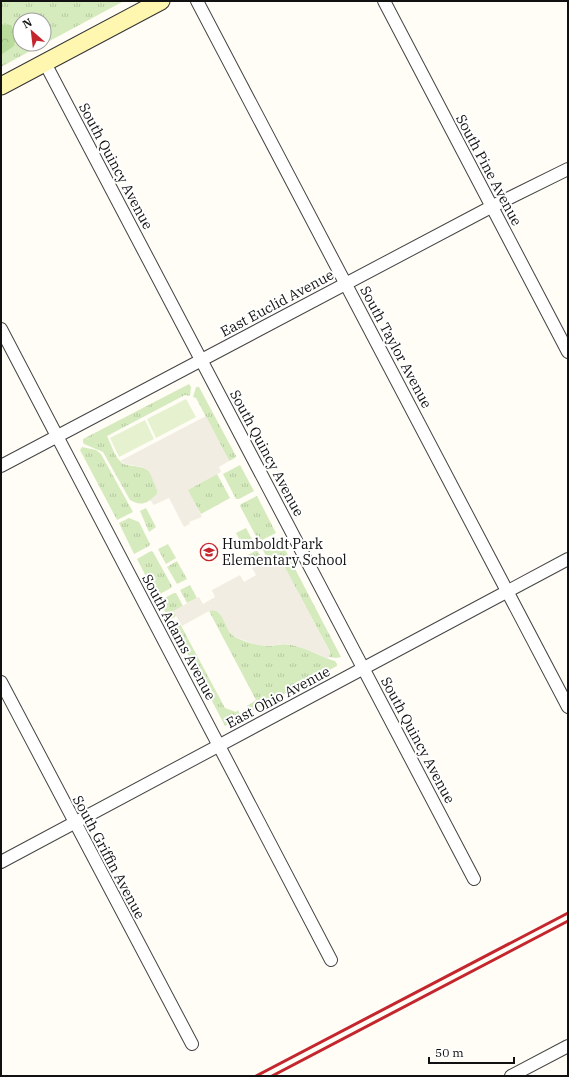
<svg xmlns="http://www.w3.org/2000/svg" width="569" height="1077" viewBox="0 0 569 1077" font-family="'IBM Plex Serif',serif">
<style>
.grass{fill:url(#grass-tufts)}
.forest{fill:url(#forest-crowns)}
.pitch{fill:#e6f2cf}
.plaza{fill:#f1ede2}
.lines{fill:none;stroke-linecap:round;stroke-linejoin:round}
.street-casing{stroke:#444;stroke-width:14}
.secondary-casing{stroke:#333;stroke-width:19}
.street{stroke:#fff;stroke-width:12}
.secondary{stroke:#fff6b0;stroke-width:17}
.rail{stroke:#c4262e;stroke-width:3}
.labels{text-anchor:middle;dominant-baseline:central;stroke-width:4;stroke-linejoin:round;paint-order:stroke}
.street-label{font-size:14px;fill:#111;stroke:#fff}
.poi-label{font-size:14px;fill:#111;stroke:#fff;text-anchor:start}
</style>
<defs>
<pattern id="grass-tufts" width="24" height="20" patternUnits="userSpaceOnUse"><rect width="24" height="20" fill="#d5ebbd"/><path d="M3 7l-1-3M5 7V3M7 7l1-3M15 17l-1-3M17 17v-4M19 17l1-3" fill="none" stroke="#b6c8a1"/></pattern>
<pattern id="forest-crowns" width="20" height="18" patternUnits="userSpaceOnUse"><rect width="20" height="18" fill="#b9dc9c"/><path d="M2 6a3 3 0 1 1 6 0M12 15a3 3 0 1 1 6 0" fill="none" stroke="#9ebc85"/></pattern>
</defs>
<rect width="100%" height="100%" fill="#fffdf5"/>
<g class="grass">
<polygon points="1,1 124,1 44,44 44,20 20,20 20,44 43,44 1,67"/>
<path d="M189 384 191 387 190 396 185 395 107 436C111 444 114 455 120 461 124 467 139 465 146 469 151 471 159 489 157 494 155 498 150 500 147 502 140 505 136 503 130 500L103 452 84 444 83 442V439Z"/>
<polygon points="196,387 199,387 236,456 235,458 229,461 196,398 193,397"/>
<polygon points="82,447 96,450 101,454 133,512 117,520 80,450"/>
<polygon points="240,465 254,491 239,499 236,499 223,474"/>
<polygon points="217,474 230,498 201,514 187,490"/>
<polygon points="257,496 276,533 260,541 258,540 240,506 241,504"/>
<polygon points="146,508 156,527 149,532 140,511"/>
<polygon points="129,518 139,522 150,544 149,546 134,554 119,523"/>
<polygon points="246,528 254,543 244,548 236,533"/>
<polygon points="279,538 341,657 336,658 329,657 330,652 278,555 268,560 262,548 262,546"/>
<polygon points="168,544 176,558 166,564 158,549"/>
<polygon points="257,550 264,562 254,567 248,555"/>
<polygon points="151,551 153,552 172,586 171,588 156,596 137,559"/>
<polygon points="177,561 187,579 177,584 167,567"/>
<polygon points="190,585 197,598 187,603 180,590"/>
<polygon points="174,593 176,593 183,606 174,611 176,616 170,620 159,601"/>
<path d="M212 610C225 610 225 631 235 637 245 642 259 646 270 646 277 645 284 643 292 645 307 647 320 657 335 661L337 664V666L250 712 247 706 256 700 209 611Z"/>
<polygon points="179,622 225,708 236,712 238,710 241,717 225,726 173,626"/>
</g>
<path class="forest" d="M1 25H11C15 33 16 38 14 46L1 55Z"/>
<g class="pitch">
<polygon points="186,399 196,417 156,438 147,419"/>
<polygon points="145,420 154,439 119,457 110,438"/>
</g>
<g class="plaza">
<polygon points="206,416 229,461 219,467 221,472 188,490 202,517 189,522 190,524 184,527 169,498 154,505 150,500 157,494 157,490 149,471 142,467 125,464 120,461"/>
<polygon points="278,554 330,653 328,659 314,652 292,645 282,644 269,646 257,645 235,637 229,632 220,613 215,610 209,611 182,626 173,611 199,597 203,604 215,597 212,590 240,575 244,582 256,575 252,568"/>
</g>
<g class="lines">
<defs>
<g id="street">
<polyline points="197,1 568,707"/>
<polyline points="384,1 568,352"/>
<polyline points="45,63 474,879"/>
<polyline points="1,329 331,960"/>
<polyline points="1,466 491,207 568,169"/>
<polyline points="1,682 192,1044"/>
<polyline points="1,862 568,559"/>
<polyline points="511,1076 568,1046"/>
</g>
<polyline id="secondary" points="1,86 161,1"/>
</defs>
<use href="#street" class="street-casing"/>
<use href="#secondary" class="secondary-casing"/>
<use href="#street" class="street"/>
<use href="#secondary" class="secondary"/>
<g class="rail">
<polyline points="256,1076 568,913"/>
<polyline points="272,1076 568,921"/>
</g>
</g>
<defs>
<symbol id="school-ring" viewBox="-11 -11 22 22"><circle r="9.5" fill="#fff" stroke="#c4262e" stroke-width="1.5"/><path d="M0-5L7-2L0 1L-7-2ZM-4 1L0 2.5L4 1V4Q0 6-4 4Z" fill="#c4262e"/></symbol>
</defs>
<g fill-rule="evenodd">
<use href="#school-ring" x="199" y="542" width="20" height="20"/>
</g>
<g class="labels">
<g class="street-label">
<text transform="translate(116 166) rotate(62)">South Quincy Avenue</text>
<text transform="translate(489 170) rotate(62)">South Pine Avenue</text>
<text transform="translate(277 303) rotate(-28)">East Euclid Avenue</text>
<text transform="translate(396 347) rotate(62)">South Taylor Avenue</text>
<text transform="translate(267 453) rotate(62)">South Quincy Avenue</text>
<text transform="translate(179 637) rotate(62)">South Adams Avenue</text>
<text transform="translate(278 697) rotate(-28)">East Ohio Avenue</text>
<text transform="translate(418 740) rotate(62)">South Quincy Avenue</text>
<text transform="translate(109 857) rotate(62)">South Griffin Avenue</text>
</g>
<g class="poi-label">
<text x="222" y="544">Humboldt Park<tspan x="222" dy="16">Elementary School</tspan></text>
</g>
</g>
<rect width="569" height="1077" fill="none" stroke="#111111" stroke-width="4"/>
<g transform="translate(32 32) rotate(332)"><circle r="19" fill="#ffffff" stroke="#a0a0a0"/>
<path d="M0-3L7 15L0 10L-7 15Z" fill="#c4262e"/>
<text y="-6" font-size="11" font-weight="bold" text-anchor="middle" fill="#111111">N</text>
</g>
<path d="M429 1057v6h85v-6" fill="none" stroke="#111111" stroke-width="2"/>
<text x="435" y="1057" font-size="12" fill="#111111" stroke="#ffffff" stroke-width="3" paint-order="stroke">50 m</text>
</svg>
